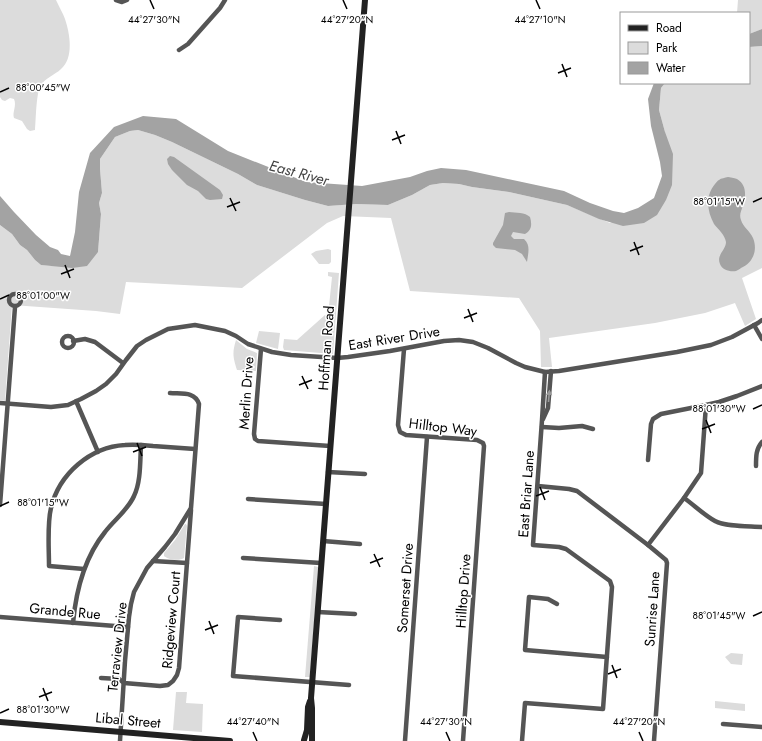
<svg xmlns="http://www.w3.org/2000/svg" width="762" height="741" viewBox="0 0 762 741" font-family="Jost,sans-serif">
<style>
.green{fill:#dcdcdc}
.water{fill:#a3a3a3}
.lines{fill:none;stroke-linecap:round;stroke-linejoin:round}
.street{stroke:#555;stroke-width:4.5}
.secondary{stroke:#222;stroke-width:6}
.oneway{fill:#999}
.ticks{fill:none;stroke:#000;stroke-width:1.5}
.labels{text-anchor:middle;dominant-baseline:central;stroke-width:3;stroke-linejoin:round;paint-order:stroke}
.street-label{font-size:14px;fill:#000;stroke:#fff}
.water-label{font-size:15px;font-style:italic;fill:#444;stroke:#fff}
.ticks-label{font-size:10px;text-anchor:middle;fill:#000;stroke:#fff;stroke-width:3;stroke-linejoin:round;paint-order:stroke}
</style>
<rect width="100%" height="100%" fill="#fff"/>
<g class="green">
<path d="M0 0H56C59 7 63 13 65 19 70 34 74 58 61 69 55 75 44 78 40 87 36 96 36 119 35 130L30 131 27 129 22 121 14 118C12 112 17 106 14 99L10 98 5 101 2 100 0 97Z"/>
<polygon points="738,0 762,0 762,29 749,34 749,13 737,13"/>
<polygon points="762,46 762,268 742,278 756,319 745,326 735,303 705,313 655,323 549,338 552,367 541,367 540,331 519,298 410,291 391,218 343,216 327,223 242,288 126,282 120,314 96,311 12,305 5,401 0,400 0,225 12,234 20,245 27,250 35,260 41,265 53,266 98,252 101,214 99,203 102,193 100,169 100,159 115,137 130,131 138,130 155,135 172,142 238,174 257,185 305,200 328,206 356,204 388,205 412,195 430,185 443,183 459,184 472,187 509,192 567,205 610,223 666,200 665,132 659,110 661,88 665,83 749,83 749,47"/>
<polygon points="328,249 331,250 331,262 329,264 319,264 311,254 316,251"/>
<polygon points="328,272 339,273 333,354 284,350 283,347 284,339 297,340 325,315 328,316 332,277 328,276"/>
<polygon points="259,331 280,333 278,349 256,343"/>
<path d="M236 340 247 349 257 353 256 371 237 370C233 357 232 353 236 340Z"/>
<path d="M185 524H186L187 526 184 558C180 561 168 560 164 556V553L175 540Z"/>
<polygon points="314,566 318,567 310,677 305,677"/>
<polygon points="731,653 743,654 742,665 731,664 725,657"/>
<polygon points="176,692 187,692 186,703 203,704 202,732 173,730"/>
<polygon points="715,701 745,704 745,711 715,708"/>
</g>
<g class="water">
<polygon points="762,29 762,46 749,47 749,34"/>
<polygon points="654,83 665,83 661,88 659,110 665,132 673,154 672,185 666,200 657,215 644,223 623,226 599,219 567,205 509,192 472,187 459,184 443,183 430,185 412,195 388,205 356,204 328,206 305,200 257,185 238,174 172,142 155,135 138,130 130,131 115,137 100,159 100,169 102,193 99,203 101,214 98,252 87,266 72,268 41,265 35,260 27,250 20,245 12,234 0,225 0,196 14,212 36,235 50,247 58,250 61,254 70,256 75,232 79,192 90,153 114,127 143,116 176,119 228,151 306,182 362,186 410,177 427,171 441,168 466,170 564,191 590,203 613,211 624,213 638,208 654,198 662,176 660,162 651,126 648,99"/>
<polygon points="170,156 174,157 220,190 223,195 222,199 210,200 206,199 198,191 187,185 172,170 168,164 167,159"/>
<path d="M728 177C730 177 734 178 737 179 747 185 746 196 743 206 741 211 739 215 741 220 743 227 750 231 753 238 758 250 753 263 741 268 740 269 738 270 736 271 730 272 722 270 720 264 716 255 726 250 726 242 725 235 718 229 714 224 707 211 705 196 715 184 716 183 718 180 719 180 721 178 725 178 728 177Z"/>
<path d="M509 212C516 213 525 212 530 217 532 224 532 230 525 234L513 232 511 236 514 239H524C531 245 528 254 527 262L522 254 515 250 496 248 493 245V243L503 225 505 213Z"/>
</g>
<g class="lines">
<g class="street">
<polyline points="116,0 122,2 127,0"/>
<polyline points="179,50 188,44 220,8 225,0"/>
<circle cx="15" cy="300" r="6"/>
<polyline points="754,325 762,339"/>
<circle cx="68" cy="342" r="6"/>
<polyline points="73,341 85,339 95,342 123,363"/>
<polyline points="261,349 254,434 255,439 258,441 330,446"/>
<polyline points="404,349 398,425 400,432 406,435 477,440 483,443 484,446 463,741"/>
<polyline points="76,401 98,452"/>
<polyline points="0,403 51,407 68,405 81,399 96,391 106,384 116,374 126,360 137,346 146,340 168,329 195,325 225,331 236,336 248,344 272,352 291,355 337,358 348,357 390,351 444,341 459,340 473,342 488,348 516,363 525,367 545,372 559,371 677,352 711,345 732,337 758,323 762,320"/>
<polyline points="543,419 548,408 551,371"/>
<polyline points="542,427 559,428 582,426 593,429"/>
<polyline points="648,460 651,424 653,419 661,414 706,405 719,402 737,396 762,386"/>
<path d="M756 466C756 456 756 449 762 442"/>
<polyline points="328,472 365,474"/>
<polyline points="538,486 569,489 577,491 648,545 666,560 667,563 654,741"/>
<path d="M684 498C694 505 704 515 715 521 726 527 749 526 762 527"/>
<polyline points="248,499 326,504"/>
<polyline points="0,505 15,307"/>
<polyline points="323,541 360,544"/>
<polyline points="648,545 684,498 701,473 706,405"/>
<polyline points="243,558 321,563"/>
<polyline points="153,561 187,563"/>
<path d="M84 569 49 566C49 548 47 524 51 508 59 474 90 447 125 445 134 444 144 445 153 446 167 447 181 448 195 449"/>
<polyline points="557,604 548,599 529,597 525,650 607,657"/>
<polyline points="318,612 355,614"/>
<polyline points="0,617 128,627"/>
<polyline points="280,620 238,617 233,676 349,685"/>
<path d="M73 623C76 590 84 558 105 532 114 520 128 510 134 496 141 482 140 461 141 445"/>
<polyline points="101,678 119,679 124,683 160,686 168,685 173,681 177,675 179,668 191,510"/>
<polyline points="723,724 762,727"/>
<path d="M120 741 125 661 129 617 131 604 134 592 147 568 165 547 175 534 191 508 199 404C195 391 181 394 170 393"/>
<polyline points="405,741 427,437"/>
<polyline points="522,741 525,703 603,709 612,587 610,581 566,549 559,547 533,545 542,420 545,372"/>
</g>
<g class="secondary">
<polyline points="0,722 230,741"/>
<polyline points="304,740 307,730 308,707 310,701"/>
<polyline points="312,741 312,708 311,698 365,0"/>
</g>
</g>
<defs><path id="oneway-solid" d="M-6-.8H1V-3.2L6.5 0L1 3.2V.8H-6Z"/></defs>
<use class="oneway" href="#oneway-solid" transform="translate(549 396) rotate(-85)"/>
<path class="ticks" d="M150 0 154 9M343 0 347 9M536 0 540 9M562 64 567 77M558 73 571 68M0 92 9 88M396 131 401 144M392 140 405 135M230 198 236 211M753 202 762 198M227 207 240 202M634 242 639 255M630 251 643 246M65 265 70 278M61 274 74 269M0 299 9 295M468 309 473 322M464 318 477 313M302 376 308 389M299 385 312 380M753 409 762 405M706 420 711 433M702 429 715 424M137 443 142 456M133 452 146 447M540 487 545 500M536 496 549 491M0 506 9 502M374 554 380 567M370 563 383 558M753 616 762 612M209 621 214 634M205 630 218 625M612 665 617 678M608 674 621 669M43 688 48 701M39 697 52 692M0 713 9 709M253 732 257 741M446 732 450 741M639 732 643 741"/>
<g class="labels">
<g class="street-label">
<text transform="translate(394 338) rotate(-9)">East River Drive</text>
<text transform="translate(326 348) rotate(-86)">Hoffman Road</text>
<text transform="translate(246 393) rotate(-86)">Merlin Drive</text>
<text transform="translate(443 427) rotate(7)">Hilltop Way</text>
<text transform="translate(526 494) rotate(-86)">East Briar Lane</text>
<text transform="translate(405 588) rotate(-86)">Somerset Drive</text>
<text transform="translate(463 591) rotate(-86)">Hilltop Drive</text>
<text transform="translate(652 609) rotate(-86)">Sunrise Lane</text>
<text transform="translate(65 611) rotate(5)">Grande Rue</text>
<text transform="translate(171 620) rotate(-85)">Ridgeview Court</text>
<text transform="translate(117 647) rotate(-84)">Terraview Drive</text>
<text transform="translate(128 720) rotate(5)">Libal Street</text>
</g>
<g class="water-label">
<text transform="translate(299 173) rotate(15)">East River</text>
</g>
</g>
<g class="ticks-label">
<text x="154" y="23">44°27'30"N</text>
<text x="347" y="23">44°27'20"N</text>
<text x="540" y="23">44°27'10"N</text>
<text x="43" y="91">88°00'45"W</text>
<text x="719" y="205">88°01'15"W</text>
<text x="43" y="299">88°01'00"W</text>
<text x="719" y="412">88°01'30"W</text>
<text x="43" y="506">88°01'15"W</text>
<text x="719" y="619">88°01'45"W</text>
<text x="43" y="713">88°01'30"W</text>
<text x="253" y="725">44°27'40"N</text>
<text x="446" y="725">44°27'30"N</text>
<text x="639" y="725">44°27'20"N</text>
</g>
<rect x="620" y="12" width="130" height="72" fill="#ffffff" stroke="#999999"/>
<rect x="628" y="25" width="20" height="6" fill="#222222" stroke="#999999"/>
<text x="656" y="32" font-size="12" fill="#000000">Road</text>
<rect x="628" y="42" width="20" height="12" fill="#dcdcdc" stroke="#999999"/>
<text x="656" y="52" font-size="12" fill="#000000">Park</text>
<rect x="628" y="62" width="20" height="12" fill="#a3a3a3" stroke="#999999"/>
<text x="656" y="72" font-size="12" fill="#000000">Water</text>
</svg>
